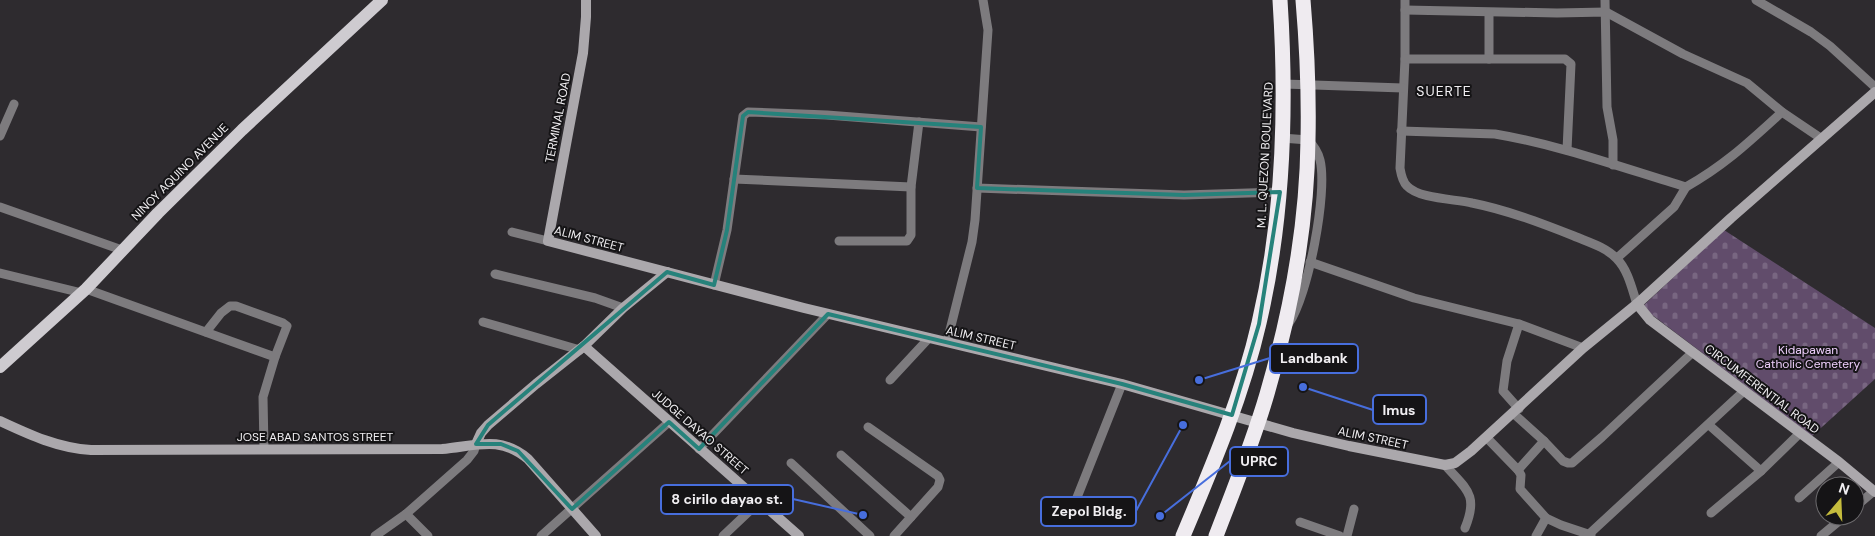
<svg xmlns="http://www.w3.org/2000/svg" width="1875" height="536" viewBox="0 0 1875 536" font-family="'DM Sans',sans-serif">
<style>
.cemetery{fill:url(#cemetery-stones)}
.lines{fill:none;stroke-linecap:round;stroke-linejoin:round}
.street{stroke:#7d7b7e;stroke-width:9}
.secondary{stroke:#aba8ac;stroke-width:10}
.primary{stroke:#cecbd0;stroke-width:12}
.highway{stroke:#efebf0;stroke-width:15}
.marked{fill:none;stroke:#26827b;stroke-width:4;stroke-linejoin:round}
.labels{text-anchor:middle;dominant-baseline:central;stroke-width:4;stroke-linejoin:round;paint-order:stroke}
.street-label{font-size:12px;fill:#f0eef1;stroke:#151416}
.park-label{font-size:12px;fill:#eccdfa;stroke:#151416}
.neighbourhood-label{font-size:14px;letter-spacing:1px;fill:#f0eef1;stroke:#151416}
.leader{fill:none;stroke:#476edd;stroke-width:2}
.callout-dot{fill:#476edd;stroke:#151416;stroke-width:2}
.callout{fill:#151416;stroke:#476edd;stroke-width:2}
.callout-label{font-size:14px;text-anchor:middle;font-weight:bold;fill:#f0eef1}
</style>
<defs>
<pattern id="cemetery-stones" width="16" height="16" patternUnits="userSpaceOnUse" patternTransform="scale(1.25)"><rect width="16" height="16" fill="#614c6b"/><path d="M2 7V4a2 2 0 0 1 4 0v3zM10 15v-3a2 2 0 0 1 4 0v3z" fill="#786681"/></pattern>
</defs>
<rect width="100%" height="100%" fill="#2e2b2f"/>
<polygon class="cemetery" points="1724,230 1875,328 1875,379 1812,436 1651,314 1644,305"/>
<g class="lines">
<g class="street">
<path d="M1405 0V59L1400 168C1401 174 1402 181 1407 186 1419 199 1455 199 1472 203 1507 210 1541 223 1574 236 1588 242 1606 247 1617 259 1628 270 1632 289 1637 304"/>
<polyline points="1605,0 1607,107 1613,140 1613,165"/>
<polyline points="1756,0 1811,32 1830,46 1875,87"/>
<polyline points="1405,10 1557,13 1606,12 1683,54 1747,83 1782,112 1822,139"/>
<polyline points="1489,13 1489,59"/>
<polyline points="1405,59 1565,59 1571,64 1567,150"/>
<polyline points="1284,84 1403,88"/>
<path d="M1401 131 1495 134C1560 145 1623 168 1686 187 1725 165 1749 142 1782 112"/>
<polyline points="0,136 14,104"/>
<path d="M1282 138 1308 140C1314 146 1318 152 1320 160 1328 192 1308 296 1289 323"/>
<polyline points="734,179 911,187"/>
<polyline points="977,188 1184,195 1280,192"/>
<polyline points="0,207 122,250"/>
<polyline points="512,232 548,241"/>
<polyline points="839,241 907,241 911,235 911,187 919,122"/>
<polyline points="1617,258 1674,207 1686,187"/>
<polyline points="1310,262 1414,298 1519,324 1583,348"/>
<polyline points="0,273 82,293"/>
<polyline points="495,274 595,298 623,308"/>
<polyline points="714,285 727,230 743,116 748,112 827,115 981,127"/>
<polyline points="86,289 275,357"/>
<polyline points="483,322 580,350"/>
<polyline points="206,332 221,313 230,306 236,306 283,323 287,326 275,357 263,397 264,449"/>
<polyline points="947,342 972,242 975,220 988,30 983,0"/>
<polyline points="890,380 929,338"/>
<polyline points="1519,409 1503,391 1507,361 1519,324"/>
<polyline points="1514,414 1544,441 1563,461 1568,463 1572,463 1602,437 1693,352"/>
<polyline points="1709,425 1761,471"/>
<polyline points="868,427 938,476 940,480 938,487 894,536"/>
<polyline points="1487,438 1518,470 1521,475 1520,489 1546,518 1561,525 1591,535"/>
<polyline points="699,449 828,314"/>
<polyline points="841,455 911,517"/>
<polyline points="791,463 870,536"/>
<path d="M1445 465C1466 489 1479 494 1465 528"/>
<polyline points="1518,470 1544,441"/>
<polyline points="1799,498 1839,462"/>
<polyline points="1855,507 1874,491"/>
<polyline points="1072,510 1122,384"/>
<polyline points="1711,513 1761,471 1800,433"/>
<polyline points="406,514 428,536"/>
<polyline points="1300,522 1340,536"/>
<polyline points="375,536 406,514 467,460 474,451 476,444"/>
<polyline points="541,536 669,422"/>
<polyline points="723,536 760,501"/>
<polyline points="1347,536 1354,509"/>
<polyline points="1536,536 1546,518"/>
<polyline points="1587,536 1744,391"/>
<polyline points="1821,536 1845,516"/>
</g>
<g class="secondary">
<polyline points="586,0 586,17 583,53 548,241 804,308 1122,384 1293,433 1349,446 1445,465 1455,463 1471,451 1583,348 1637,304 1731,218 1875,92"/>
<polyline points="1637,304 1650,320 1839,462 1875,492"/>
<polyline points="584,346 799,536"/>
<path d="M0 421C30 435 58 448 91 450L442 449C476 446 500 435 528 459L596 536"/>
<polyline points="476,444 481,433 488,425 536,384 584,346 623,308 667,272"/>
</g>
<polyline class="primary" points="0,367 86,289 158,213 242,130 382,0"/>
<g class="highway">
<path d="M1183 536C1212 467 1242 397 1259 323 1284 217 1287 108 1280 0"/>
<path d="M1216 536C1234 489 1253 442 1267 394 1291 312 1307 225 1308 140 1309 93 1307 47 1303 0"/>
</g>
</g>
<path class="marked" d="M748 112 981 127 977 188 1184 195 1280 192 1259 324 1232 415 1122 384 828 314 699 449 669 422 572 509 518 451 501 444H476L488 425 667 272 714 285 727 230 743 116Z"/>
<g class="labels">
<g class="street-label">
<text transform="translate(558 118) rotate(-79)">TERMINAL ROAD</text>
<text transform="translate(1265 155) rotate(-87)">M. L. QUEZON BOULEVARD</text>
<text transform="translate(180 172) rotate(-45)">NINOY AQUINO AVENUE</text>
<text transform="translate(589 239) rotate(15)">ALIM STREET</text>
<text transform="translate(981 338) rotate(13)">ALIM STREET</text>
<text transform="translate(1762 389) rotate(37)">CIRCUMFERENTIAL ROAD</text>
<text transform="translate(700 432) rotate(41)">JUDGE DAYAO STREET</text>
<text x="315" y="437">JOSE ABAD SANTOS STREET</text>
<text transform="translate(1373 438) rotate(12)">ALIM STREET</text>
</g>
<g class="park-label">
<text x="1808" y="350">Kidapawan<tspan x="1808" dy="14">Catholic Cemetery</tspan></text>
</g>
<g class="neighbourhood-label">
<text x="1444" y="91">SUERTE</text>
</g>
</g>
<path class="leader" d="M1199 380L1270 358M1303 387L1373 410M1160 516L1230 461M863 515L793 499M1183 425L1136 511"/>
<g class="callout-dot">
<circle cx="1199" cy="380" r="5"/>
<circle cx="1303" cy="387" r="5"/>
<circle cx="1160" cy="516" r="5"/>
<circle cx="863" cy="515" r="5"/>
<circle cx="1183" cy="425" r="5"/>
</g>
<g class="callout">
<rect x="1270" y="344" width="88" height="29" rx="5"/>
<rect x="1373" y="395" width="53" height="29" rx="5"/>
<rect x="1230" y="447" width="58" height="29" rx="5"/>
<rect x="661" y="485" width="132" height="29" rx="5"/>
<rect x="1041" y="497" width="95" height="29" rx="5"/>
</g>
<g class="callout-label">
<text x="1314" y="363">Landbank</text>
<text x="1399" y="415">Imus</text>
<text x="1259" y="466">UPRC</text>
<text x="727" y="504">8 cirilo dayao st.</text>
<text x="1089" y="516">Zepol Bldg.</text>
</g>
<g transform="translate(1840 501) rotate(19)"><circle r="24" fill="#151416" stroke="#6d6b6e"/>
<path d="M0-4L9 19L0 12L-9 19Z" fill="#c5bc3d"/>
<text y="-8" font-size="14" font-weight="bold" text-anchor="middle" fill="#f0eef1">N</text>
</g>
</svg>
